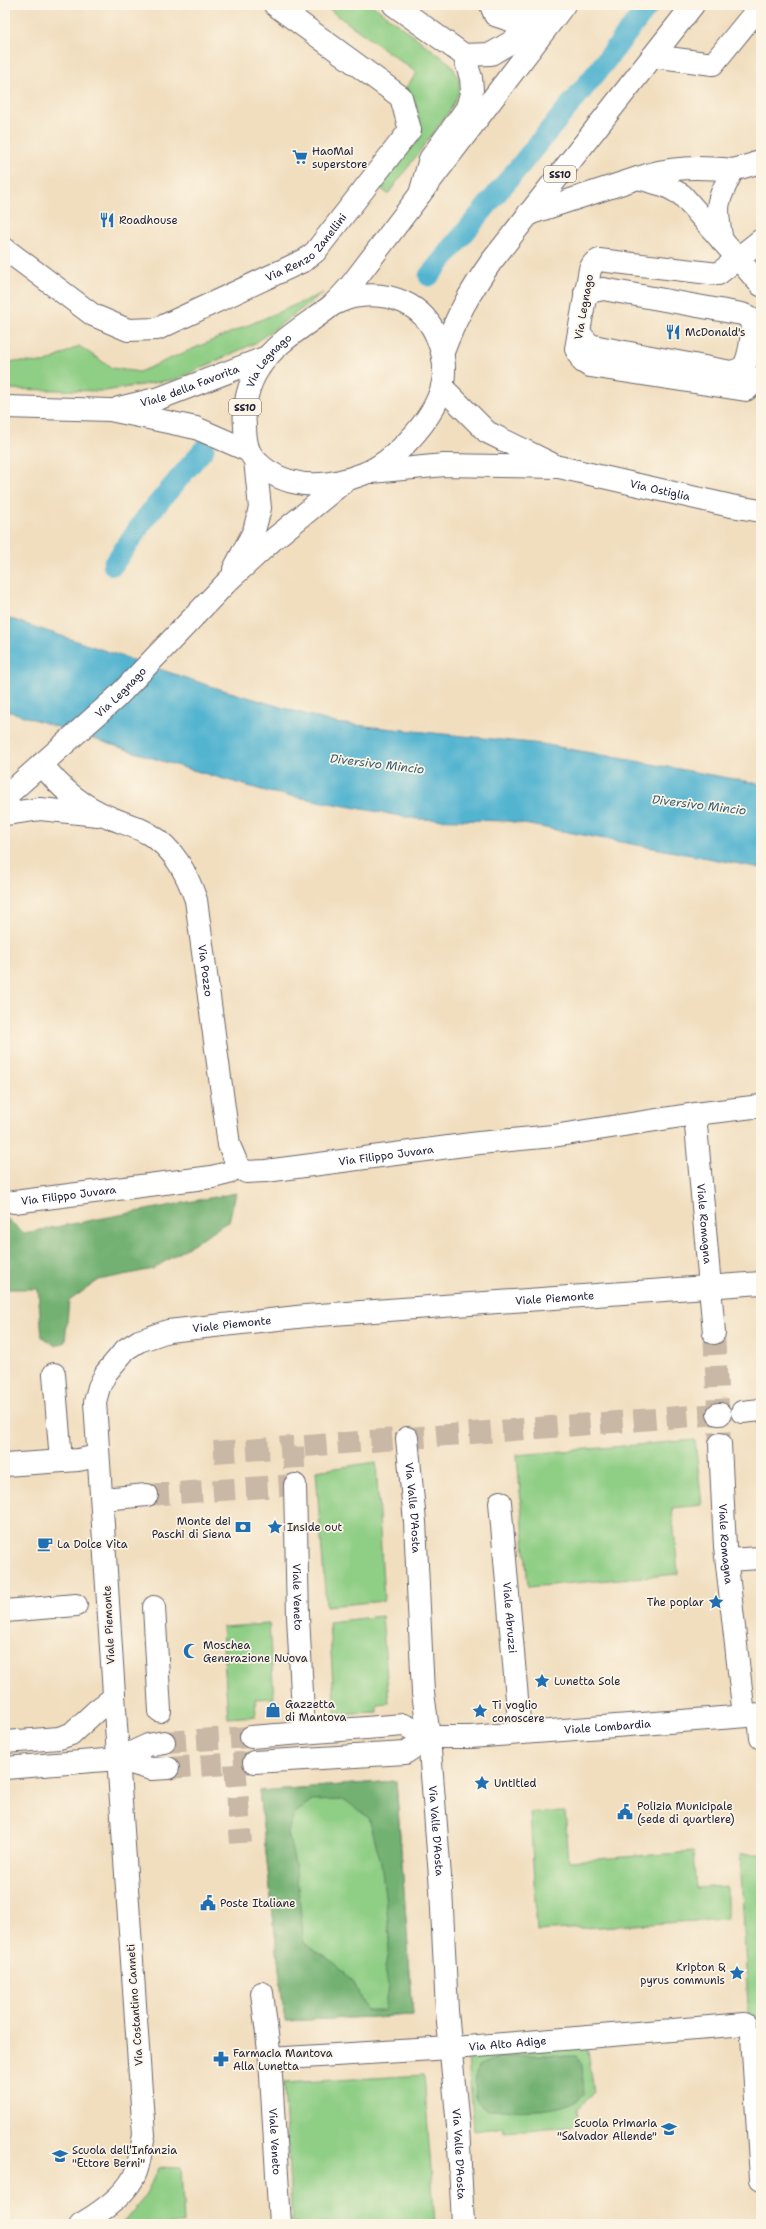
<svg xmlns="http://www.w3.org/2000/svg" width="766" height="2229" viewBox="0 0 766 2229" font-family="'Shantell Sans',sans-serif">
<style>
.green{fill:#8fce85;stroke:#587860}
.forest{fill:#73b172;stroke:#4a6a56;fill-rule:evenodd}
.water{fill:#52b4d0;stroke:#3a6b86}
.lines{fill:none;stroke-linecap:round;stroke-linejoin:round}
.canal{stroke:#52b4d0;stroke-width:21}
.minor-tunnel{stroke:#c8b8a5;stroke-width:22;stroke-dasharray:22 11;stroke-linecap:butt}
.minor-casing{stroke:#6a6469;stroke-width:24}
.major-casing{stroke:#6a6469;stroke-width:24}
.minor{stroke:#fff;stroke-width:22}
.major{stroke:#fff;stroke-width:22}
.labels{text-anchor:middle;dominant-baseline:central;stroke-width:3.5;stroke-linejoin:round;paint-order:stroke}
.shield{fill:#fcf5e5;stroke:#63616e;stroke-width:1}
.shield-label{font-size:10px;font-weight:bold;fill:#22223b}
.poi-label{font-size:11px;fill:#22223b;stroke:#fcf5e5;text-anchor:start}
.street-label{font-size:11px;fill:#22223b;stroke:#fcf5e5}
.water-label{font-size:12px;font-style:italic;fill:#355c77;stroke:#fcf5e5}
</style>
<rect width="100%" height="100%" fill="#fcf5e5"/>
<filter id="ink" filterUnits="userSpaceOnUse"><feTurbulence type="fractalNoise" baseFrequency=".025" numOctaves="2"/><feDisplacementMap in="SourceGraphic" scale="8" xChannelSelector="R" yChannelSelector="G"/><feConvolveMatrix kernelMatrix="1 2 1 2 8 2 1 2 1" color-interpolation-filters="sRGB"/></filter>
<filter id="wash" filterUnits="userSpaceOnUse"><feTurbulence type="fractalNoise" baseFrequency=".012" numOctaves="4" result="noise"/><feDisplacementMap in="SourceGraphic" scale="16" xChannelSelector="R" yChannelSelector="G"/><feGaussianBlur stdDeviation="0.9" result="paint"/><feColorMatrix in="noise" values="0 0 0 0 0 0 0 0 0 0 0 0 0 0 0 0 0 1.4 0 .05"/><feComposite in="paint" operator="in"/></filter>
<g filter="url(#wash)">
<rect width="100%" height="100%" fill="#f1debf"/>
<g class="green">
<polygon points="323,5 372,5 451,64 459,79 459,92 451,109 388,194 376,185 419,120 417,108 406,87 417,73"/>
<polygon points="323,293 255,343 177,379 105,391 5,389 5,361 45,363 79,346 112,368 139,372"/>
<polygon points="695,1440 702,1505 672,1508 678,1574 528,1587 517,1455"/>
<polygon points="376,1462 384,1601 326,1606 316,1471"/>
<polygon points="382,1616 389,1703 377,1704 377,1712 335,1714 329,1622"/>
<polygon points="269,1624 274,1698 255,1699 256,1716 228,1718 222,1627"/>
<polygon points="396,1781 413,2015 285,2021 259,1791"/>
<polygon points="565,1812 569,1861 693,1852 696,1888 727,1886 727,1919 537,1931 530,1813"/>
<polygon points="740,1854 761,1854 761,2024 749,2025"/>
<polygon points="587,2045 594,2092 578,2109 580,2125 504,2132 503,2127 474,2131 468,2058"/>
<polygon points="424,2075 435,2224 292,2224 284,2083"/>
<polygon points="158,2167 181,2168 184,2224 122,2224 144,2198"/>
</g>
<g class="forest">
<polygon points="236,1193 229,1221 153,1269 99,1280 69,1301 65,1342 56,1346 42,1337 38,1289 5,1289 5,1217 24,1233"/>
<path d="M396 1781 413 2015 285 2021 259 1791ZM345 1800 369 1818 381 1863 390 1937 385 1968 388 1986 384 2011H366L354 1982 333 1962 304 1943 296 1869 288 1833 294 1814 312 1801Z"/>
<path d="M576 2055 582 2065 584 2095C562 2115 515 2110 487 2110L476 2100 475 2081 479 2066C506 2051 545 2056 576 2055Z"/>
</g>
<polygon class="water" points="5,617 210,686 335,723 542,744 761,784 761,868 508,821 417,819 269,792 168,763 5,710"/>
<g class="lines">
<g class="canal">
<polyline points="429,276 597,72 649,5"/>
<polyline points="113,565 147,516 204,449"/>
</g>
</g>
</g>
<g filter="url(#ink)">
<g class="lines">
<g class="minor-tunnel">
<polyline points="714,1333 720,1444"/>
<polyline points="214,1452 293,1447"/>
<polyline points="147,1495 295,1485 293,1447 718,1414"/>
<polyline points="164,1742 251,1737"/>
<polyline points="235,1764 241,1843"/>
<polyline points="168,1768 254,1762"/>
</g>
<defs>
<g id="minor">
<polyline points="394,5 464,55"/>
<polyline points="491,5 495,15 510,20 521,5"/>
<polyline points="464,55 491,54 513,41 542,5"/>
<polyline points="653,56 713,64 761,5"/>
<path d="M638 178C670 166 700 167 733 170"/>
<polyline points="420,194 430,159 467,108 472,90 471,78 464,55"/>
<polyline points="528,214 638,178 666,186 682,195 761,285"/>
<polyline points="761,240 718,274 599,260 593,264 590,269 576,349 583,362 590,366 746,390 761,377"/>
<path d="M722 241C715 205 716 203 733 170L754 164 761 160"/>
<path id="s1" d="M5 249 93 315 128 330 157 329 305 260 315 252 410 130 401 97 275 5"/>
<path d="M579 333 590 345 598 347 731 372C735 371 739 370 743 367 750 359 755 325 749 317L742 314 603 289 585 293"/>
<path id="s2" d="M42 764C59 787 82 806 109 817 122 823 136 826 149 834 174 848 187 874 196 900L229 1145 238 1166"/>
<polyline points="5,814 40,809 98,815"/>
<path id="s3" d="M695 1114 714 1333"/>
<path id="s4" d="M238 1166 246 1172 266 1171 479 1143 553 1136 695 1114 761 1106"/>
<path id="s5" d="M14 1202 212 1177 228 1173 238 1166"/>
<polyline points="54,1374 61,1461"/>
<polyline points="742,1412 761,1410"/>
<polyline points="718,1414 720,1414"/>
<path id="s6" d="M407 1438 415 1522 423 1693 429 1737 441 1889 447 2011 458 2126 463 2224"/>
<path id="s7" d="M720 1444 725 1547 744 1716"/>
<polyline points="5,1465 78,1460 98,1456"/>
<path id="s8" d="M295 1485 298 1616 304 1732"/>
<polyline points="103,1499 147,1495"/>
<path id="s9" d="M500 1502 520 1733"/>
<polyline points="727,1560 761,1558"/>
<polyline points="154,1607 160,1711"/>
<polyline points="5,1611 76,1605"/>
<polyline points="759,1716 761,1738"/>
<path id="s10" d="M251 1737 404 1725 429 1737H470L761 1715"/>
<polyline points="5,1742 59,1738 71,1734 96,1711 113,1698"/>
<polyline points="118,1759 148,1745 164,1742"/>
<polyline points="254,1762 405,1753 429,1737"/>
<polyline points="5,1768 118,1759 151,1769 168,1768"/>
<path id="s11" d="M262 1993 270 2059 280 2224"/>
<polyline points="752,2036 761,2179"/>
<path id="s12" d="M270 2059 466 2047 745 2024"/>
<path id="s13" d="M81 2224C101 2212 130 2193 137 2169 140 2158 142 2146 144 2135 127 1891 110 1646 95 1402L99 1387 106 1373 126 1349 139 1341 168 1331 306 1316 761 1283"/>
</g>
<g id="major">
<path id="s14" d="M332 305C339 302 346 298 353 297 389 290 425 304 438 340 444 354 446 372 442 387 433 420 394 462 363 474 332 486 298 491 268 471 261 466 253 459 249 451 246 443 245 434 245 426 243 406 248 384 259 368 276 341 307 325 331 306 338 300 345 292 351 285L564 5"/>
<path d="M443 352C456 317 470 292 491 262L693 5"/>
<polyline points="442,387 487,432 552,464"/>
<polyline points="5,407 110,410 196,428 249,451"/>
<path id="s15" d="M119 408 160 398 267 357"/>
<path id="s16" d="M372 472 444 465 559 467 731 506 761 511"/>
<polyline points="234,569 254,531 260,508 255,460"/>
<path id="s17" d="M5 797 117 697 228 581 275 538 345 481"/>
</g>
</defs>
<use href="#minor" class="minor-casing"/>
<use href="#major" class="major-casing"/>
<use href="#minor" class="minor"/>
<use href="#major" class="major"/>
</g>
</g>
<defs>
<symbol id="supermarket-bare" viewBox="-9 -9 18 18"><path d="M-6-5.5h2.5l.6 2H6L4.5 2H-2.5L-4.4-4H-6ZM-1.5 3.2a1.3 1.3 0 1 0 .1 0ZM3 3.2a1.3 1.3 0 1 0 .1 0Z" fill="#1f6fb2" stroke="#fcf5e5" stroke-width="2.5" paint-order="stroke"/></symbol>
<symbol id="restaurant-bare" viewBox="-9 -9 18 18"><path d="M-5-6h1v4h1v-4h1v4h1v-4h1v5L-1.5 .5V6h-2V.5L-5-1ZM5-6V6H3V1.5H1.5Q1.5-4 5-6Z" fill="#1f6fb2" stroke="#fcf5e5" stroke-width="2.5" paint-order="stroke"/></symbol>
<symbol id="bank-bare" viewBox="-9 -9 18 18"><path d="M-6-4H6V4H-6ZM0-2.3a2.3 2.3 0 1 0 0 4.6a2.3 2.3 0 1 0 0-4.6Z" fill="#1f6fb2" stroke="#fcf5e5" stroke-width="2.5" paint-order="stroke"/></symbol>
<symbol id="sight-bare" viewBox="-9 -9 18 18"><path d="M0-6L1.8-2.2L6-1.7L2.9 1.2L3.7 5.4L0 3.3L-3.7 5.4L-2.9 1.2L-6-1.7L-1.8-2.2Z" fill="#1f6fb2" stroke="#fcf5e5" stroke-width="2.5" paint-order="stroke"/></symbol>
<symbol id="cafe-bare" viewBox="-9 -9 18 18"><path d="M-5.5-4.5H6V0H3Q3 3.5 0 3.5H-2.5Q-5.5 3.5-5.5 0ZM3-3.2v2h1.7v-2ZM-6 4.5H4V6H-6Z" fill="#1f6fb2" stroke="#fcf5e5" stroke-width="2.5" paint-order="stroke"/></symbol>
<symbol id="mosque-bare" viewBox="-9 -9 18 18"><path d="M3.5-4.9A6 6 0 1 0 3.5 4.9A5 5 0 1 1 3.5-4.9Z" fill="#1f6fb2" stroke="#fcf5e5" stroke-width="2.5" paint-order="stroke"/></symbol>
<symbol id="shop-bare" viewBox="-9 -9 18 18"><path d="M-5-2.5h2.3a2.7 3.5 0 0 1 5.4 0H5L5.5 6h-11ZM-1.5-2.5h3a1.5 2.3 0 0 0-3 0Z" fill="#1f6fb2" stroke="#fcf5e5" stroke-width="2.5" paint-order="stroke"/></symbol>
<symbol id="civic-bare" viewBox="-9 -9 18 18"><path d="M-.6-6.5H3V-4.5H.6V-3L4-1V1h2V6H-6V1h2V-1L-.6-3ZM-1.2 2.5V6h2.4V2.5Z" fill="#1f6fb2" stroke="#fcf5e5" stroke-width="2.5" paint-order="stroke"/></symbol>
<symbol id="pharmacy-bare" viewBox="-9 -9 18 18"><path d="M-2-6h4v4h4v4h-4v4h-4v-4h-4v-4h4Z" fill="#1f6fb2" stroke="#fcf5e5" stroke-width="2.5" paint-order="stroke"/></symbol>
<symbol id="school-bare" viewBox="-9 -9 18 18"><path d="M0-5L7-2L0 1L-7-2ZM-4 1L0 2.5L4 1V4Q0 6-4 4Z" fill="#1f6fb2" stroke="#fcf5e5" stroke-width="2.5" paint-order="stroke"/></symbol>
</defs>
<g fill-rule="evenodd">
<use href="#supermarket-bare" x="289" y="146" width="22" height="22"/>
<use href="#restaurant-bare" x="96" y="209" width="22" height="22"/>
<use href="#restaurant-bare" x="662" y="321" width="22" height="22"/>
<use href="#bank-bare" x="232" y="1516" width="22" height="22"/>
<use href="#sight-bare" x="264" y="1516" width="22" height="22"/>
<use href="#cafe-bare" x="34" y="1533" width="22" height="22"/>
<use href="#sight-bare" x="705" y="1591" width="22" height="22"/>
<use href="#mosque-bare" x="180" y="1640" width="22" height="22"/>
<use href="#sight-bare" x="531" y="1670" width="22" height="22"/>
<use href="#shop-bare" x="262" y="1699" width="22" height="22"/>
<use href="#sight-bare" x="469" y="1700" width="22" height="22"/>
<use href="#sight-bare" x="471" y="1772" width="22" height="22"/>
<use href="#civic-bare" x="614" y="1801" width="22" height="22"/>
<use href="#civic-bare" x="197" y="1892" width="22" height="22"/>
<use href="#sight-bare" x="726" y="1962" width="22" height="22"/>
<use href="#pharmacy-bare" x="210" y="2048" width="22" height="22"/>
<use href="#school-bare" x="658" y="2118" width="22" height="22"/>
<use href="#school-bare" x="49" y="2145" width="22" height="22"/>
</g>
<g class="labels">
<g class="shield">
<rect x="544" y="166" width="32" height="16" rx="3"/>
<rect x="229" y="399" width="32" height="16" rx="3"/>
</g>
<g class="shield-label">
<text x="560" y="174">SS10</text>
<text x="245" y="407">SS10</text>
</g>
<g class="poi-label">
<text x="312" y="151">HaoMai<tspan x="312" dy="13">superstore</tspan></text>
<text x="119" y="220">Roadhouse</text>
<text x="685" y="332">McDonald's</text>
<text x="231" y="1521" text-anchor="end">Monte dei<tspan x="231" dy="13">Paschi di Siena</tspan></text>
<text x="287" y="1527">Inside out</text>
<text x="57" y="1544">La Dolce Vita</text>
<text x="704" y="1602" text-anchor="end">The poplar</text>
<text x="203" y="1645">Moschea<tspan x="203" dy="13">Generazione Nuova</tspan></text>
<text x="554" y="1681">Lunetta Sole</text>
<text x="285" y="1704">Gazzetta<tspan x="285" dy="13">di Mantova</tspan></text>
<text x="492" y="1705">Ti voglio<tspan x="492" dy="13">conoscere</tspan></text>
<text x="494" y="1783">Untitled</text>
<text x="637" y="1806">Polizia Municipale<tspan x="637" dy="13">(sede di quartiere)</tspan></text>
<text x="220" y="1903">Poste Italiane</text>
<text x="725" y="1967" text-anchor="end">Kripton &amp;<tspan x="725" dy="13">pyrus communis</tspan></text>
<text x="233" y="2053">Farmacia Mantova<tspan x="233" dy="13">Alla Lunetta</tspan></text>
<text x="657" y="2123" text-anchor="end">Scuola Primaria<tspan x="657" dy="13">"Salvador Allende"</tspan></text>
<text x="72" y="2150">Scuola dell'Infanzia<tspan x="72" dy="13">"Ettore Berni"</tspan></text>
</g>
<g class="street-label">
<text stroke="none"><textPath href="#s1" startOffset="349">Via Renzo Zanellini</textPath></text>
<text transform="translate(584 307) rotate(-80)">Via Legnago</text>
<text stroke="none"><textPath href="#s14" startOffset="520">Via Legnago</textPath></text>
<text stroke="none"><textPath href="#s15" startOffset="74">Viale della Favorita</textPath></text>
<text stroke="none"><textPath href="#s16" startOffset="291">Via Ostiglia</textPath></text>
<text stroke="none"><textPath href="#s17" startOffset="156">Via Legnago</textPath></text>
<text stroke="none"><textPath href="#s2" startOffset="284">Via Pozzo</textPath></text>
<text stroke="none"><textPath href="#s4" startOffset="151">Via Filippo Juvara</textPath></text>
<text stroke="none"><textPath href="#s5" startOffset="55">Via Filippo Juvara</textPath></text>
<text stroke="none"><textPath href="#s3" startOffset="110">Viale Romagna</textPath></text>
<text stroke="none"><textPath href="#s13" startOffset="1346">Viale Piemonte</textPath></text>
<text stroke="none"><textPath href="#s13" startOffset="1022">Viale Piemonte</textPath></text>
<text stroke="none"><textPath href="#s6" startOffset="70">Via Valle D'Aosta</textPath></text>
<text stroke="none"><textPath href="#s7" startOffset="100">Viale Romagna</textPath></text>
<text stroke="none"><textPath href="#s8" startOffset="112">Viale Veneto</textPath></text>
<text stroke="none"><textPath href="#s9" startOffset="116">Viale Abruzzi</textPath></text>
<text transform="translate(109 1625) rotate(-93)">Viale Piemonte</text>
<text stroke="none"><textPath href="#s10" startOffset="360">Viale Lombardia</textPath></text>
<text stroke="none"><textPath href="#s6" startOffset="394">Via Valle D'Aosta</textPath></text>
<text transform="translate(135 2005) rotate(-94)">Via Costantino Canneti</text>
<text stroke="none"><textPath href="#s12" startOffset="238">Via Alto Adige</textPath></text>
<text stroke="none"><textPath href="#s11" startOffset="149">Viale Veneto</textPath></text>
<text stroke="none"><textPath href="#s6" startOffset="718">Via Valle D'Aosta</textPath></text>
</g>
<g class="water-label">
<text transform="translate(377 764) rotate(7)">Diversivo Mincio</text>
<text transform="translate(699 805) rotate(7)">Diversivo Mincio</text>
</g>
</g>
<rect width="766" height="2229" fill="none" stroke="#fcf5e5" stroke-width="20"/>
</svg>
